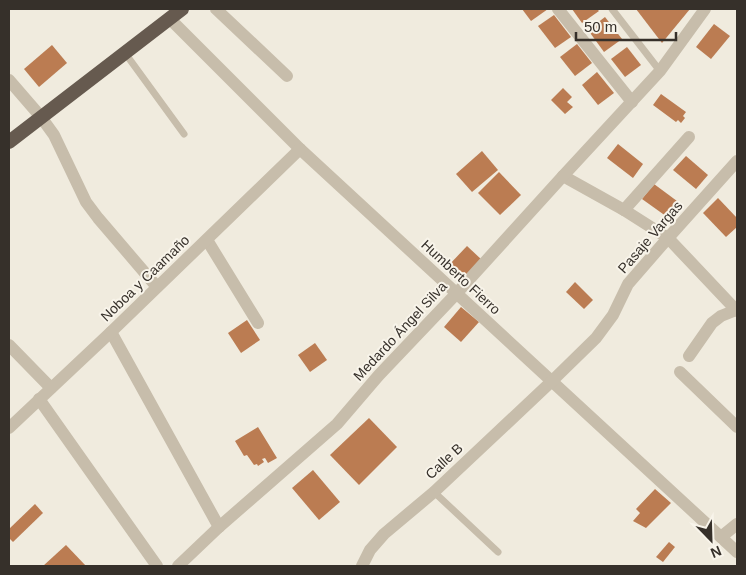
<svg xmlns="http://www.w3.org/2000/svg" width="746" height="575" viewBox="0 0 746 575" font-family="Arial,sans-serif">
<style>
.building{fill:#bb7c52}
.lines{fill:none;stroke-linecap:round;stroke-linejoin:round}
.service{stroke:#c7bdab;stroke-width:7}
.minor{stroke:#c7bdab;stroke-width:12}
.trunk{stroke:#665a4f;stroke-width:14}
.labels{text-anchor:middle;dominant-baseline:central;stroke-width:4;stroke-linejoin:round;paint-order:stroke}
.street-label{font-size:14px;fill:#36302a;stroke:#f8f4ea}
</style>
<rect width="100%" height="100%" fill="#f0ebde"/>
<g class="building">
<polygon points="522,9 548,9 531,21"/>
<polygon points="572,9 597,9 599,11 582,23"/>
<polygon points="636,9 690,9 662,43"/>
<polygon points="554,15 571,37 555,48 538,26"/>
<polygon points="605,17 622,39 604,52 588,30"/>
<polygon points="714,24 730,36 711,59 696,47"/>
<polygon points="577,44 592,63 575,76 560,57"/>
<polygon points="52,45 67,63 39,87 24,69"/>
<polygon points="627,47 641,65 625,77 611,59"/>
<polygon points="597,72 614,93 598,105 582,85"/>
<polygon points="563,88 572,97 567,102 573,107 565,114 551,100"/>
<polygon points="661,94 686,112 683,116 685,118 681,123 678,120 676,122 653,105"/>
<polygon points="618,144 643,164 633,178 607,158"/>
<polygon points="482,151 498,170 472,192 456,174"/>
<polygon points="686,156 708,175 696,189 673,170"/>
<polygon points="499,172 521,195 500,215 478,193"/>
<polygon points="654,184 681,204 670,219 642,199"/>
<polygon points="718,198 737,218 737,227 726,237 703,213"/>
<polygon points="467,246 482,260 463,280 448,266"/>
<polygon points="575,282 593,300 584,309 566,292"/>
<polygon points="461,307 479,322 461,342 444,327"/>
<polygon points="247,320 260,340 241,353 228,333"/>
<polygon points="315,343 327,360 310,372 298,355"/>
<polygon points="369,418 397,447 359,485 330,455"/>
<polygon points="258,427 277,458 268,463 265,458 262,459 264,462 258,466 257,464 254,465 247,455 244,456 235,441"/>
<polygon points="313,470 340,502 319,520 292,488"/>
<polygon points="655,489 671,503 646,528 633,521 640,513 636,509"/>
<polygon points="35,504 43,513 13,542 9,538 9,529"/>
<polygon points="669,542 675,547 663,562 656,557"/>
<polygon points="66,545 86,566 43,566"/>
</g>
<g class="lines">
<g class="service">
<polyline points="612,9 660,71"/>
<polyline points="125,53 184,134"/>
<polyline points="434,492 498,552"/>
</g>
<g class="minor">
<polyline points="216,9 287,76"/>
<polyline points="558,9 632,102"/>
<polyline points="169,18 300,149 737,552"/>
<polyline points="9,80 41,117 54,135 86,202 98,218 157,287"/>
<polyline points="563,176 624,210 668,238 737,311"/>
<polyline points="624,210 689,137"/>
<polyline points="207,240 258,323"/>
<polyline points="111,332 219,527"/>
<polyline points="9,345 51,388"/>
<polyline points="689,356 712,323 721,316 736,310 737,308"/>
<polyline points="680,372 737,427"/>
<polyline points="39,399 157,566"/>
<polyline points="9,428 111,332 300,149"/>
<polyline points="721,537 737,524"/>
<polyline points="178,566 219,527 337,424 379,375 456,294 563,176 660,71 705,9"/>
<polyline points="362,566 370,550 384,534 434,492 552,381 596,338 613,315 628,284 668,238 737,161"/>
</g>
<polyline class="trunk" points="9,142 182,9"/>
</g>
<g class="labels">
<g class="street-label">
<text transform="translate(650 237) rotate(-49)">Pasaje Vargas</text>
<text transform="translate(461 277) rotate(43)">Humberto Fierro</text>
<text transform="translate(145 278) rotate(-44)">Noboa y Caamaño</text>
<text transform="translate(400 331) rotate(-47)">Medardo Ángel Silva</text>
<text transform="translate(444 461) rotate(-43)">Calle B</text>
</g>
</g>
<rect width="746" height="575" fill="none" stroke="#36302a" stroke-width="20"/>
<g transform="translate(711 540) rotate(157)" stroke="#f8f4ea" stroke-width="4" paint-order="stroke">
<path d="M0-4L9 19L0 12L-9 19Z" fill="#36302a"/>
<text y="-8" font-size="14" font-weight="bold" text-anchor="middle" fill="#36302a">N</text>
</g>
<path d="M576 32v8h100v-8" fill="none" stroke="#36302a" stroke-width="2.5"/>
<text x="584" y="32" font-size="15" fill="#36302a" stroke="#f8f4ea" stroke-width="4" paint-order="stroke">50 m</text>
</svg>
